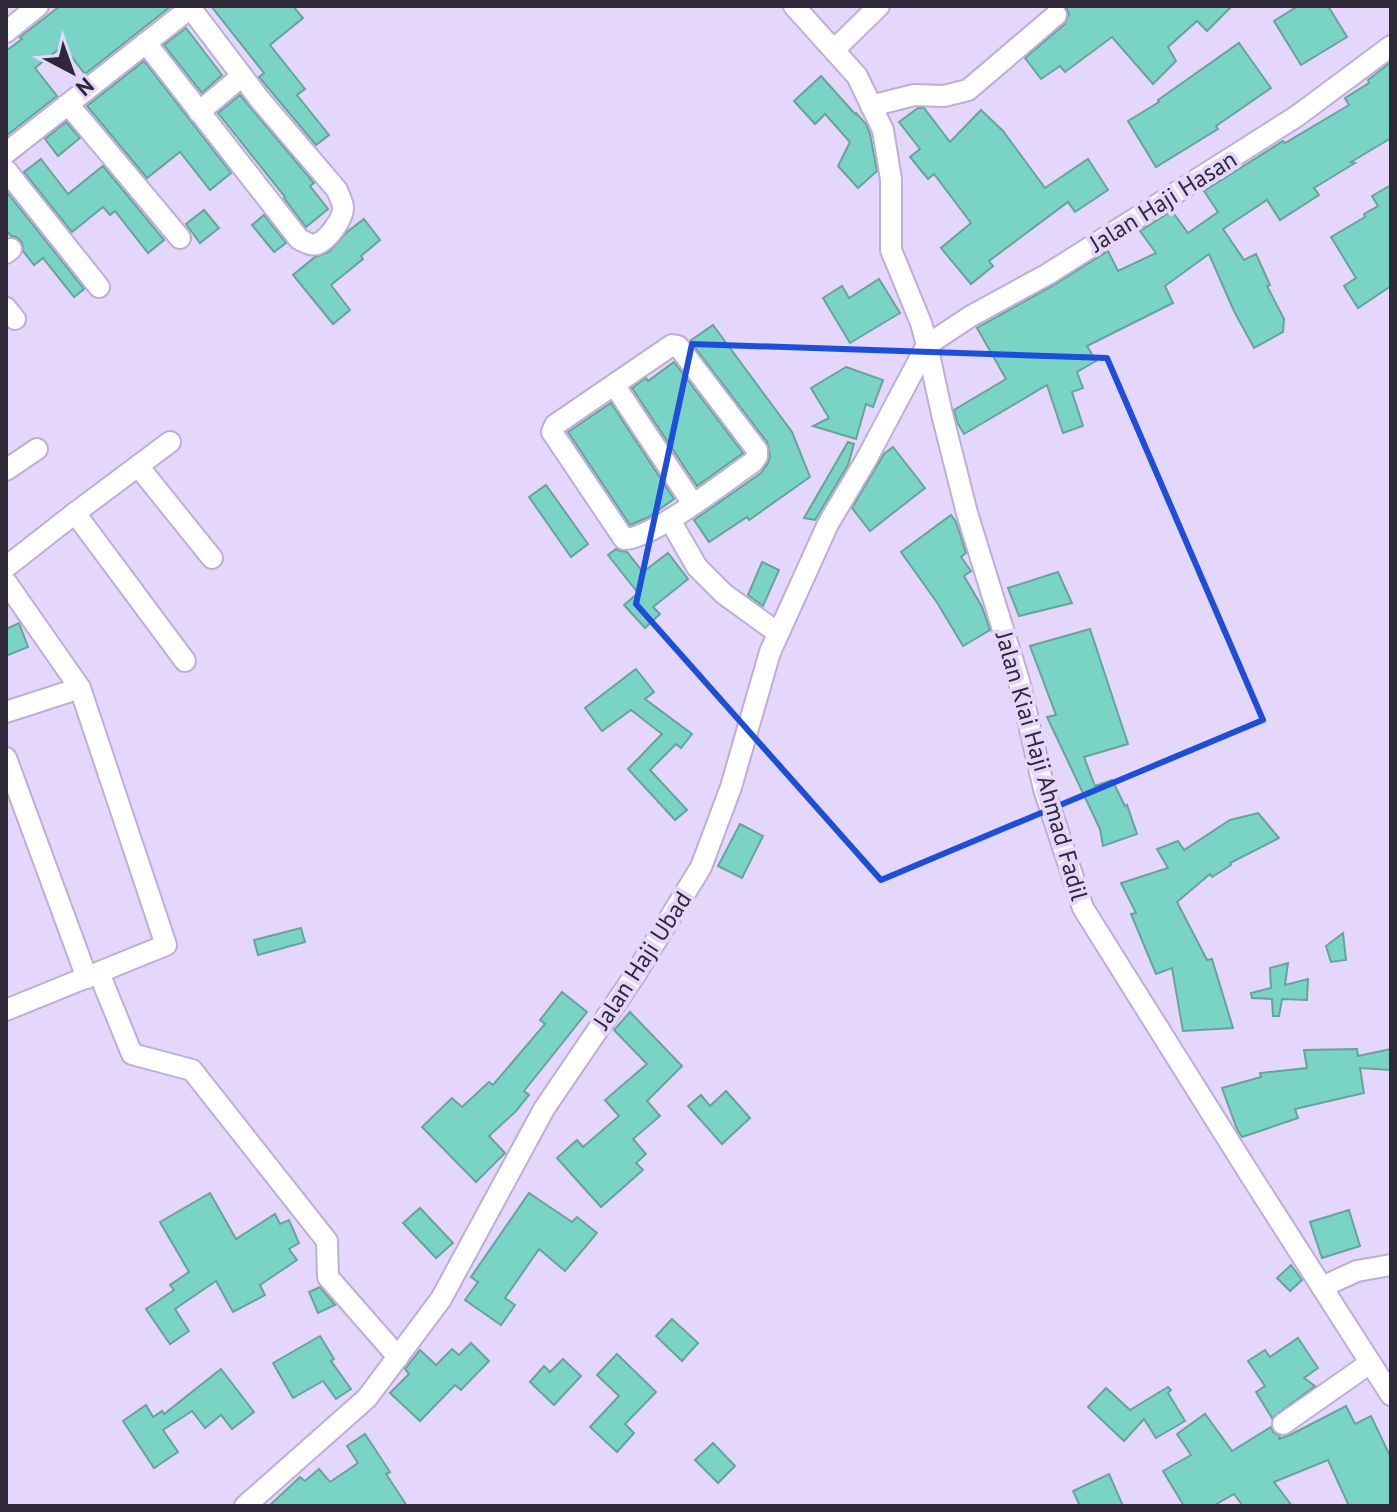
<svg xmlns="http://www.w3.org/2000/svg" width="1397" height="1512" viewBox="0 0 1397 1512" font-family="'PT Sans',sans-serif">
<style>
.building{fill:#79d4c6;stroke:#68a39a;stroke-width:2}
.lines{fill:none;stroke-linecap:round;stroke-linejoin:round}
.street-casing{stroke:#bfadd9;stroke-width:24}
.street{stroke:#fff;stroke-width:20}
.marked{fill:none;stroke:#1d4ed8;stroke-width:6;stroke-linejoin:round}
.labels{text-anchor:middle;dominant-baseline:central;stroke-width:8;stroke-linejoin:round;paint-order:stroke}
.street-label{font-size:24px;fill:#2f2839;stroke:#e5d7fb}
</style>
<rect width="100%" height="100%" fill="#e5d7fb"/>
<g class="building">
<polygon points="60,6 169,6 170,7 85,74 63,46 35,68 57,96 6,136 6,51 22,39 20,37"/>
<polygon points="211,6 293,6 303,18 270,45 305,89 297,95 329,135 316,145 259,77 264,73"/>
<polygon points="1065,6 1232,6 1207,31 1197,21 1168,47 1176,61 1153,84 1112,37 1065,72 1060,66 1041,79 1025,58 1065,24 1069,13"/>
<polygon points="1298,6 1328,6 1347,37 1301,65 1274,21"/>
<polygon points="186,28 222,75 202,93 164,45"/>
<polygon points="1239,43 1271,88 1216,126 1218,129 1156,167 1128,121 1159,102 1158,100"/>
<polygon points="144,61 231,173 210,190 180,152 147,178 87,106"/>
<polygon points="1391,62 1391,138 1351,162 1355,163 1314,188 1319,195 1280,220 1267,200 1223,229 1244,260 1256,254 1270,285 1267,286 1284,319 1283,332 1254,348 1234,311 1209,254 1165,286 1173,303 1087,346 1096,361 1077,372 1083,388 1072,392 1083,426 1063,433 1047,385 964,434 957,422 954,410 1006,379 977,328 1054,285 1108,251 1118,271 1156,253 1140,231 1172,211 1188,233 1218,212 1204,191 1283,141 1285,143 1349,105 1345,98 1369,83 1368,80"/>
<polygon points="821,76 855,114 856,113 866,124 870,134 877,171 858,188 838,166 850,142 825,114 815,124 794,101"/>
<polygon points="240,95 314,183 310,186 328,209 306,227 284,198 285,197 218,113"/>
<polygon points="918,108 924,108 950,142 981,110 1003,131 1045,188 1088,159 1108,190 1075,212 1068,202 989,261 993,266 971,284 941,248 971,223 934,174 928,179 910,157 920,149 899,122"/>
<polygon points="66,122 80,138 58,156 45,139"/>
<polygon points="41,159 68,194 103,166 164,240 148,253 115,211 110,215 103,207 72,232 24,172"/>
<polygon points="1391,185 1391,286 1358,308 1344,286 1356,278 1331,237 1365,217 1364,214 1378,206 1372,196"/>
<polygon points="6,191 84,289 74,297 43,258 34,265 23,251 22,242 16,237 11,236 6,230"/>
<polygon points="204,210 219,228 200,243 186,224"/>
<polygon points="264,215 286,243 274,252 252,225"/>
<polygon points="364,219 380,240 361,256 363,259 331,285 350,310 333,324 293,275 315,257 329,252 347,232"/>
<polygon points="879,279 900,313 850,343 823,298 842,286 849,298"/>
<polygon points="713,325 792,432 810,477 749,520 747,517 709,542 694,520 761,473 768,463 770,456 767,442 690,341"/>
<polygon points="674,362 743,453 697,486 632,388 646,378 648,381"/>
<polygon points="846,367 883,380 873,407 866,404 856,439 813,426 829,418 811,388"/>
<polygon points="611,403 674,499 649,517 630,525 568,432"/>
<polygon points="848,442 854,444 848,465 815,520 804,518"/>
<polygon points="893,447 925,488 870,531 852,508 884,454"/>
<polygon points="546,485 588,544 571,557 529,497"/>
<polygon points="951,515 956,522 966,553 961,557 971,571 964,576 982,607 990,630 963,646 938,604 901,552"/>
<polygon points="616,549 620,551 627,552 643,572 668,553 688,579 653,607 660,614 645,628 624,605 638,593 608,555"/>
<polygon points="762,562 779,570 763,606 748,595"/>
<polygon points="1058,572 1072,603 1019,616 1008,588"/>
<polygon points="19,623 28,647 6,656 6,629"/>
<polygon points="1090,629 1128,744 1084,757 1095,786 1112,780 1125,806 1127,805 1137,834 1103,846 1100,829 1047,717 1056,715 1030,646"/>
<polygon points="636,669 654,692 645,699 692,734 681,748 676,744 650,770 687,810 675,820 628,769 662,734 631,710 602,731 585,708"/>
<polygon points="1258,813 1279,838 1230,863 1231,865 1212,877 1210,874 1177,902 1207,960 1212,959 1233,1028 1183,1031 1172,968 1156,974 1131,914 1136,913 1121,883 1168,868 1157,849 1178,841 1184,850 1230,820"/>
<polygon points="740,824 763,836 742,878 718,866"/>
<polygon points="301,928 305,942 258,955 254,940"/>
<polygon points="1343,933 1346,960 1331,962 1326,946"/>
<polygon points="1288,963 1285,985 1308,979 1307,1000 1282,999 1279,1016 1273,1016 1272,999 1252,998 1251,993 1271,988 1270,968"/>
<polygon points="562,992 587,1012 524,1091 529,1095 516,1111 489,1136 505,1153 476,1182 422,1127 452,1098 462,1107 489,1082 493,1085 545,1024 540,1020"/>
<polygon points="630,1012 682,1066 647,1101 660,1116 633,1139 646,1154 636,1163 643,1170 601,1207 557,1158 577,1140 583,1147 619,1116 605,1100 647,1064 614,1030"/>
<polygon points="1357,1049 1358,1056 1391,1049 1391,1070 1360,1068 1364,1093 1295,1109 1298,1118 1242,1137 1237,1129 1222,1088 1261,1077 1260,1073 1307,1068 1304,1050"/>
<polygon points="726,1091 750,1118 722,1144 688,1106 701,1095 710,1106"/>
<polygon points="210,1193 236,1239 275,1214 280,1224 289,1220 299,1243 289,1249 297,1260 260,1285 265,1295 233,1312 216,1281 175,1309 189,1331 170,1344 146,1309 174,1290 170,1285 189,1272 160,1222"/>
<polygon points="529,1193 572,1222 577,1217 597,1233 565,1271 539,1249 505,1298 515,1305 501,1325 465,1300 478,1282 471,1277"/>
<polygon points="420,1208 453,1243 436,1258 403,1223"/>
<polygon points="1349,1210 1360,1246 1322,1258 1310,1222"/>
<polygon points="1291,1265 1302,1280 1290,1291 1277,1278"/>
<polygon points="320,1287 335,1305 318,1313 309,1292"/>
<polygon points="672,1319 698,1343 682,1361 656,1336"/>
<polygon points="320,1336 334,1359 331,1361 351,1389 336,1399 323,1381 293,1398 273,1363"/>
<polygon points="1298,1338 1318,1368 1304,1378 1315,1386 1272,1418 1256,1392 1265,1386 1248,1361 1265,1350 1270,1357"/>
<polygon points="471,1343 489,1361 461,1390 455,1385 420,1421 390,1393 409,1374 405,1369 420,1350 436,1365 452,1349 459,1355"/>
<polygon points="617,1354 656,1392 625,1424 634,1433 617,1452 590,1427 619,1396 597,1375"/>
<polygon points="563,1359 581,1376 554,1405 530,1382 544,1366 550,1372"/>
<polygon points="221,1369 254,1412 232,1429 221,1415 205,1428 192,1411 163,1430 178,1452 154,1468 123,1421 146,1405 153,1417 162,1411 164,1414"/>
<polygon points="1168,1387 1171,1390 1168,1393 1185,1421 1156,1438 1144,1419 1124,1441 1088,1407 1106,1388 1130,1410"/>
<polygon points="1346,1406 1355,1424 1371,1416 1391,1458 1391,1506 1349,1506 1328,1460 1274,1482 1292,1506 1243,1506 1234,1494 1213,1506 1184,1506 1163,1471 1191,1455 1177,1434 1205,1414 1232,1451 1271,1427 1273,1432 1280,1436 1279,1439 1290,1435"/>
<polygon points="365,1434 390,1472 386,1474 407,1506 269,1506 300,1477 305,1481 319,1469 330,1482 358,1463 347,1446"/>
<polygon points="713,1443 735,1466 718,1483 695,1460"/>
<polygon points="1109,1474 1123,1506 1080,1506 1073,1491"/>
</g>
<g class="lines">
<defs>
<g id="street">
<polyline points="794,6 857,76 883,130 891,179 891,250 921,323 927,345 942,414 967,513 1019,681 1044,789 1083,908 1249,1173 1391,1395"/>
<polyline points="6,32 38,6"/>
<path d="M146 43 299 239C305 242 311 246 317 244 328 240 343 219 343 208 343 202 339 196 337 190L261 101 189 6"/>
<polyline points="834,50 879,6"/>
<polyline points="68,104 180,238"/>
<polyline points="871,106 914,95 944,96 968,90 1056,15"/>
<polyline points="199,112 242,76"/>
<polyline points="6,153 193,6"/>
<polyline points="6,170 99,287"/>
<polyline points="6,253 11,249"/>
<polyline points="6,308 15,319"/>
<path d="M672 345 678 346 757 450V456L753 462C727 480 652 539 624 539L552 432 555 425Z"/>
<polyline points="615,386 693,504"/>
<polyline points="138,466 212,558"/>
<polyline points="6,470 37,449"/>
<polyline points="75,513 185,661"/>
<polyline points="670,520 697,567 724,594 778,633"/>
<polyline points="6,567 75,513 170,442"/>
<polyline points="6,582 80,688 166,945 6,1010"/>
<polyline points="6,712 80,688"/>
<polyline points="6,758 87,978"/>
<polyline points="99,973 132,1054 192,1070 327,1241 328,1277 398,1357"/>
<polyline points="1322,1287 1357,1271 1391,1265"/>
<polyline points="1283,1424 1370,1363"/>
<polyline points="245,1506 367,1398 441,1299 544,1109 635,975 701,867 731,787 770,652 828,524 866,460 927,345 971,316 1048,274 1297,116 1391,46"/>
</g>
</defs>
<use href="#street" class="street-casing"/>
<use href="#street" class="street"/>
</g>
<path class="marked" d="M692 344 1107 358 1263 720 881 880 636 604Z"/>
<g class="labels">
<g class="street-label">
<text transform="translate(1163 201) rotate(-32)">Jalan Haji Hasan</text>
<text transform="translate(1042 766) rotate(74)">Jalan Kiai Haji Ahmad Fadil</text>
<text transform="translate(642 960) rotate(-57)">Jalan Haji Ubad</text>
</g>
</g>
<rect width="1397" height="1512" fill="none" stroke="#2f2839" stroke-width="16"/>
<g transform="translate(72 72) rotate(139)" stroke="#e5d7fb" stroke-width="6" paint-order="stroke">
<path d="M0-6L14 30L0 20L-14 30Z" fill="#2f2839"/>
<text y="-12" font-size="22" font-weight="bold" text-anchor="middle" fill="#2f2839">N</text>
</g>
</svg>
